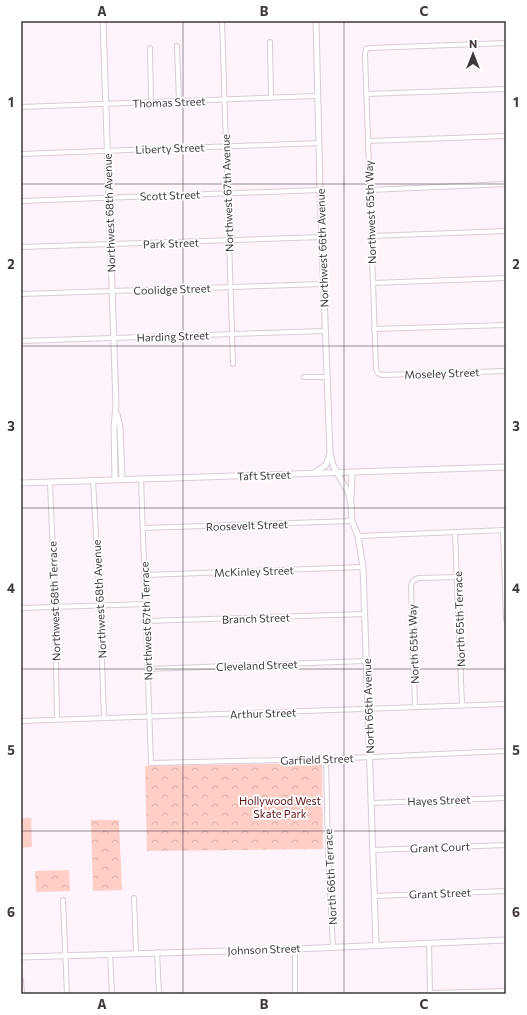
<svg xmlns="http://www.w3.org/2000/svg" width="527" height="1015" viewBox="0 0 527 1015" font-family="Commissioner,sans-serif">
<style>
.grass{fill:#fecec7}
.forest{fill:url(#forest-crowns)}
.lines{fill:none;stroke-linecap:round;stroke-linejoin:round}
.minor-casing{stroke:#d9cbd5;stroke-width:6}
.tertiary-casing{stroke:#d9cbd5;stroke-width:7}
.minor{stroke:#fff;stroke-width:4}
.tertiary{stroke:#fff;stroke-width:5}
.grid{fill:none;stroke:#3e383c;stroke-width:1;stroke-opacity:0.55}
.labels{text-anchor:middle;dominant-baseline:central;stroke-width:3.5;stroke-linejoin:round;paint-order:stroke}
.street-label{font-size:11px;fill:#3e383c;stroke:#fff}
.park-label{font-size:11px;fill:#5f1211;stroke:#fff}
.neatline{fill:none;stroke:#3e383c;stroke-width:1.5}
.grid-label{font-size:13px;text-anchor:middle;font-weight:bold;fill:#3e383c}
</style>
<defs>
<pattern id="forest-crowns" width="20" height="18" patternUnits="userSpaceOnUse"><rect width="20" height="18" fill="#fecec7"/><path d="M2 6a3 3 0 1 1 6 0M12 15a3 3 0 1 1 6 0" fill="none" stroke="#dbb2ac"/></pattern>
</defs>
<rect width="100%" height="100%" fill="#fff4fc"/>
<polygon class="grass" points="21,818 31,818 32,847 21,848"/>
<g class="forest">
<polygon points="322,763 323,849 147,851 145,766"/>
<polygon points="91,820 119,820 122,890 93,891"/>
<polygon points="69,870 70,891 36,892 35,871"/>
</g>
<g class="lines">
<defs>
<g id="minor">
<polyline points="222,21 233,364"/>
<polyline points="270,42 271,97"/>
<polyline points="506,43 370,48 366,49 365,54 376,369 378,373 382,375 506,371"/>
<polyline points="177,46 179,101"/>
<polyline points="150,48 151,103"/>
<polyline points="366,94 506,89"/>
<polyline points="21,107 317,96"/>
<polyline points="368,141 506,136"/>
<polyline points="21,154 319,143"/>
<polyline points="370,190 506,184"/>
<polyline points="21,201 320,190"/>
<polyline points="371,236 506,231"/>
<polyline points="21,247 322,237"/>
<polyline points="373,283 506,278"/>
<polyline points="21,294 323,284"/>
<polyline points="374,329 506,325"/>
<polyline points="21,341 325,331"/>
<polyline points="304,377 327,377"/>
<polyline points="141,478 151,763 326,759 506,751"/>
<polyline points="93,480 100,606 104,718"/>
<polyline points="50,482 55,607 57,719"/>
<polyline points="143,528 352,521"/>
<polyline points="503,530 506,619"/>
<polyline points="455,532 462,705"/>
<polyline points="358,536 506,530"/>
<polyline points="145,575 363,567"/>
<polyline points="21,608 146,604"/>
<polyline points="146,621 365,614"/>
<polyline points="148,669 366,661"/>
<polyline points="415,707 411,586 413,581 418,578 458,577"/>
<polyline points="21,721 506,704"/>
<polyline points="326,759 328,852 333,947"/>
<polyline points="372,803 506,798"/>
<polyline points="373,850 506,845"/>
<polyline points="374,896 506,891"/>
<polyline points="134,898 136,953"/>
<polyline points="63,900 67,994"/>
<polyline points="429,943 430,994"/>
<polyline points="157,952 159,994"/>
<polyline points="110,954 112,994"/>
<polyline points="21,980 22,994"/>
<polyline points="430,993 506,991"/>
<polyline points="295,994 295,949"/>
</g>
<g id="tertiary">
<polyline points="103,21 116,405 114,428 115,479"/>
<polyline points="316,21 320,190 330,453 333,465 348,492 351,504 352,521 358,536 363,567 376,945"/>
<polyline points="117,414 120,427 122,479"/>
<polyline points="314,473 326,465 330,454"/>
<polyline points="21,483 506,467"/>
<polyline points="351,499 352,472"/>
<polyline points="21,957 295,949 506,940"/>
</g>
</defs>
<use href="#minor" class="minor-casing"/>
<use href="#tertiary" class="tertiary-casing"/>
<use href="#minor" class="minor"/>
<use href="#tertiary" class="tertiary"/>
</g>
<path class="grid" d="M183 21V994M344 21V994M21 184H506M21 346H506M21 508H506M21 669H506M21 831H506"/>
<g class="labels">
<g class="street-label">
<text transform="translate(169 102) rotate(-2)">Thomas Street</text>
<text transform="translate(170 148) rotate(-2)">Liberty Street</text>
<text transform="translate(227 193) rotate(-92)">Northwest 67th Avenue</text>
<text transform="translate(170 195) rotate(-2)">Scott Street</text>
<text transform="translate(370 212) rotate(-92)">Northwest 65th Way</text>
<text transform="translate(109 213) rotate(-92)">Northwest 68th Avenue</text>
<text transform="translate(171 243) rotate(-2)">Park Street</text>
<text transform="translate(322 248) rotate(-92)">Northwest 66th Avenue</text>
<text transform="translate(172 289) rotate(-2)">Coolidge Street</text>
<text transform="translate(173 336) rotate(-2)">Harding Street</text>
<text transform="translate(442 373) rotate(-2)">Moseley Street</text>
<text transform="translate(264 475) rotate(-2)">Taft Street</text>
<text transform="translate(247 525) rotate(-2)">Roosevelt Street</text>
<text transform="translate(254 571) rotate(-2)">McKinley Street</text>
<text transform="translate(99 599) rotate(-93)">Northwest 68th Avenue</text>
<text transform="translate(54 601) rotate(-92)">Northwest 68th Terrace</text>
<text transform="translate(256 618) rotate(-2)">Branch Street</text>
<text transform="translate(459 619) rotate(-92)">North 65th Terrace</text>
<text transform="translate(146 621) rotate(-92)">Northwest 67th Terrace</text>
<text transform="translate(413 644) rotate(-92)">North 65th Way</text>
<text transform="translate(257 665) rotate(-2)">Cleveland Street</text>
<text transform="translate(368 706) rotate(-92)">North 66th Avenue</text>
<text transform="translate(263 713) rotate(-2)">Arthur Street</text>
<text transform="translate(317 759) rotate(-2)">Garfield Street</text>
<text transform="translate(439 800) rotate(-2)">Hayes Street</text>
<text transform="translate(440 847) rotate(-2)">Grant Court</text>
<text transform="translate(330 877) rotate(-93)">North 66th Terrace</text>
<text transform="translate(440 893) rotate(-2)">Grant Street</text>
<text transform="translate(264 949) rotate(-2)">Johnson Street</text>
</g>
<g class="park-label">
<text x="280" y="800">Hollywood West<tspan x="280" dy="13">Skate Park</tspan></text>
</g>
</g>
<rect width="527" height="1015" fill="none" stroke="#ffffff" stroke-width="44"/>
<g transform="translate(473 54)" stroke="#ffffff" stroke-width="3" paint-order="stroke">
<path d="M0-3L7 15L0 10L-7 15Z" fill="#3e383c"/>
<text y="-6" font-size="11" font-weight="bold" text-anchor="middle" fill="#3e383c">N</text>
</g>
<rect x="22" y="22" width="483" height="971" class="neatline"/>
<g class="grid-label">
<text x="102" y="16">A</text>
<text x="264" y="16">B</text>
<text x="424" y="16">C</text>
<text x="11" y="107">1</text>
<text x="516" y="107">1</text>
<text x="11" y="269">2</text>
<text x="516" y="269">2</text>
<text x="11" y="431">3</text>
<text x="516" y="431">3</text>
<text x="11" y="593">4</text>
<text x="516" y="593">4</text>
<text x="11" y="755">5</text>
<text x="516" y="755">5</text>
<text x="11" y="917">6</text>
<text x="516" y="917">6</text>
<text x="102" y="1009">A</text>
<text x="264" y="1009">B</text>
<text x="424" y="1009">C</text>
</g>
</svg>
